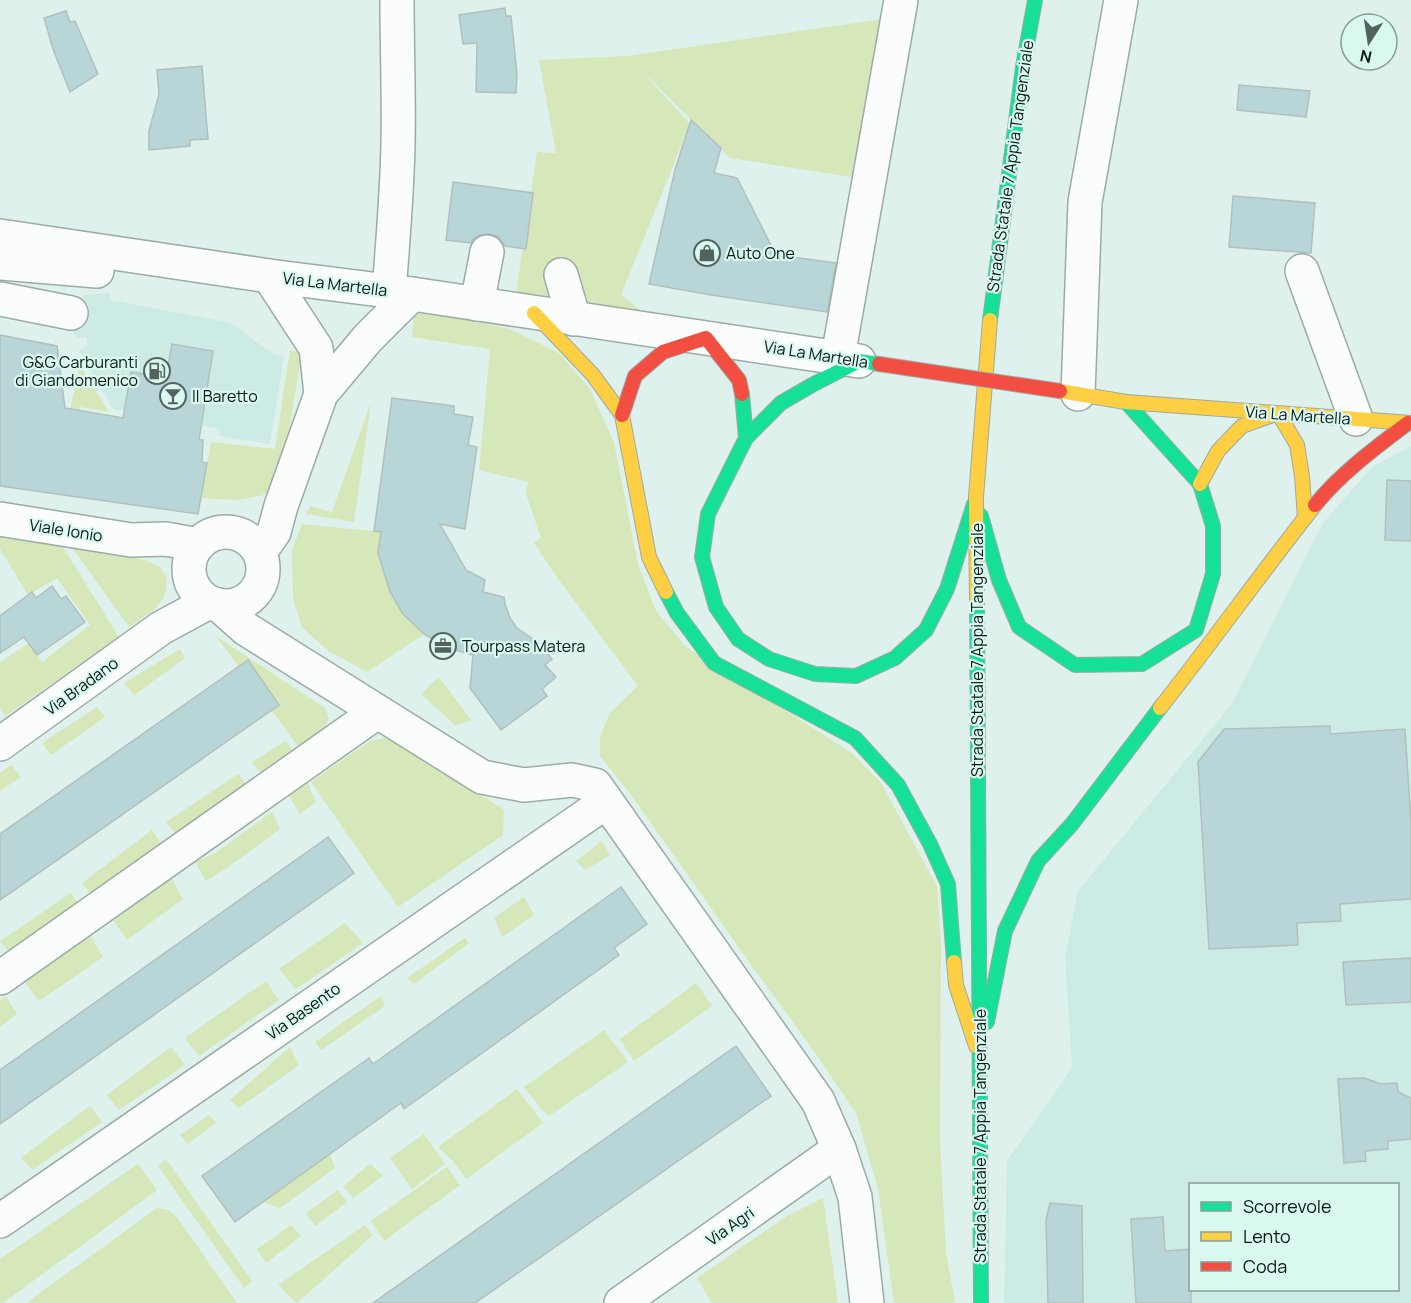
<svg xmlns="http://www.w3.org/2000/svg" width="1411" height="1303" viewBox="0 0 1411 1303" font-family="Manrope,sans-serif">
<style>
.built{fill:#ccebe4;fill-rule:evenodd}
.green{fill:#d6e7b9}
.building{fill:#b8d6d7;stroke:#b1c0be;stroke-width:1.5}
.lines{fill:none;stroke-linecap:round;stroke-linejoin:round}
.street-casing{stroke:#9caba7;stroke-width:36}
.fast-casing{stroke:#9caba7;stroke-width:16}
.slow-casing{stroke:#9caba7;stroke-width:16}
.jam-casing{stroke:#9caba7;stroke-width:16}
.street{stroke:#fafdfc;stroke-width:33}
.fast{stroke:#16e098;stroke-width:14}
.slow{stroke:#ffcf43;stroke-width:14}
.jam{stroke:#f24e42;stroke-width:14}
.jam-bridge-casing{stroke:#9caba7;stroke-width:16;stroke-linecap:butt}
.jam-bridge{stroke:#f24e42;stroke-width:14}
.labels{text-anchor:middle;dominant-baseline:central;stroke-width:4.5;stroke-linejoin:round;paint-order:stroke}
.street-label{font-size:16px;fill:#0b1715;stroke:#d8f8f0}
.poi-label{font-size:16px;fill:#0b1715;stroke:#d8f8f0;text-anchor:start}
</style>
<rect width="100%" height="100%" fill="#dff1ec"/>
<g class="built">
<polygon points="109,293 111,300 231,323 274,355 284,356 270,444 219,436 220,429 113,409 79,350 87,346 87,338 78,338 64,322 84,295"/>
<path d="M1411 446V1303H1004L1007 1161 1072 1068 1065 959 1078 891 1231 705 1323 523 1372 467ZM1190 1184H1398V1290H1190Z"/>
</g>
<g class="green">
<polygon points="898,17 858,178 730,158 639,68 690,124 621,295 644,313 516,293 537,152 556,153 539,60 627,56"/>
<polygon points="414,313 465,320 510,329 559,353 590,389 614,443 638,564 656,611 686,647 852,753 881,783 937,886 941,942 940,1140 946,1252 955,1303 894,1303 878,1189 856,1113 811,1047 749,962 632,796 600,756 600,736 610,713 638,686 556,576 534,543 541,538 526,494 528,482 479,470 490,349 412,337"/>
<polygon points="290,350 302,352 285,454 275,481 264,495 239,500 201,498 211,442 275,449"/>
<polygon points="80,365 109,412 80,407 79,419 68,418"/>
<polygon points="371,402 354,522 306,514 310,506 332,512"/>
<polygon points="302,524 381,532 378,553 390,592 403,614 424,634 367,672 327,650 302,627 293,599 292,550"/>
<polygon points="0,536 61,544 119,637 5,716 0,707 0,662 29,643 42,662 90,625 57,578 28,595 0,549"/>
<polygon points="71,546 145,560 161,568 167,578 166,591 163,599 155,609 129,627"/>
<polygon points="216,636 325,708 329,718 325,727 298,746"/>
<polygon points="180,649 185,658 134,695 124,683"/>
<polygon points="439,677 472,721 455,725 421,694"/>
<polygon points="97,707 105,717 51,755 42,743"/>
<polygon points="394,737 504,810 503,835 398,907 311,782 370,741"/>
<polygon points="286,741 294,753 263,776 252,762"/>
<polygon points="11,765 21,777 0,791 0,773"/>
<polygon points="238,774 247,785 176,834 166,822"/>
<polygon points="306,780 316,802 300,814 288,795"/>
<polygon points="272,812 280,829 227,868 206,881 195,862 217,852"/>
<polygon points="152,830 162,845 93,897 82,883"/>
<polygon points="602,841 610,855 585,870 576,861"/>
<polygon points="171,877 183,899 127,940 113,920"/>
<polygon points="71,893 79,905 9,952 0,941"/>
<polygon points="524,897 534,915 502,937 494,918"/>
<polygon points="345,923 363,943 296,989 279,969"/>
<polygon points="90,935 103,957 39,1001 25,982"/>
<polygon points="465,938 469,943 414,984 407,978"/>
<polygon points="266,981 279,1000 199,1056 185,1038"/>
<polygon points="696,983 712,1006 634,1061 620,1039"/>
<polygon points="6,996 17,1014 0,1027 0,1001"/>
<polygon points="381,996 385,1006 321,1050 315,1042"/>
<polygon points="604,1030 628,1062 549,1116 542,1110 524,1087"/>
<polygon points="171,1047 185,1065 119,1110 107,1095"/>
<polygon points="290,1047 299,1065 239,1108 230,1100"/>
<polygon points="517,1089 543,1123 466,1179 453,1161 438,1147"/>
<polygon points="90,1106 102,1122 32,1170 21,1158"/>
<polygon points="209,1115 216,1123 187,1144 180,1135"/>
<polygon points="424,1134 445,1164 412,1189 390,1158"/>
<polygon points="330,1153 335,1168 280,1208 261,1201"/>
<polygon points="166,1159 252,1281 244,1288 158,1166"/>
<polygon points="138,1164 157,1190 3,1303 0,1303 0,1259"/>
<polygon points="370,1164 383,1176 353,1198 343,1186"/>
<polygon points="447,1167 460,1185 384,1241 371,1221"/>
<polygon points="338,1190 347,1202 315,1226 306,1213"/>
<polygon points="823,1198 838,1303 712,1303 697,1278 787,1216"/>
<polygon points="157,1208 168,1210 176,1216 237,1303 26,1303"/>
<polygon points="291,1225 301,1236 266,1263 257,1249"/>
<polygon points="365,1225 373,1235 297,1303 278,1285"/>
</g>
<g class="building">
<polygon points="505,8 506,16 511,16 517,74 516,93 476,92 477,43 463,44 459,15"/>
<polygon points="66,11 70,22 75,21 98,74 70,92 53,49 44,18"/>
<polygon points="202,66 208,139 190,140 190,146 149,150 149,131 159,94 157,70"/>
<polygon points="1239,85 1310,91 1306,117 1237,110"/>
<polygon points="691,120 721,148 714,173 737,178 776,255 836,263 827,312 711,295 649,284 675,170"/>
<polygon points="453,182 533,193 526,249 505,246 499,237 490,234 480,235 473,239 471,243 446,240"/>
<polygon points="1233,196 1315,203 1311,253 1229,247"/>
<polygon points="0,335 57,346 65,408 123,418 131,372 166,377 172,344 213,351 199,440 203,440 202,462 207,463 198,514 0,486"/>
<polygon points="392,398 454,406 454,414 473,417 468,445 477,447 465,529 440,524 466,570 485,580 483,592 504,597 505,604 510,618 517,628 536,641 552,659 545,665 556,677 542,689 547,696 501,730 470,688 473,655 445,647 424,634 403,614 390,592 378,553 381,532 374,531"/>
<polygon points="1387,480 1411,481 1411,541 1385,540"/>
<polygon points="52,586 61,599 66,596 85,622 37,655 24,637 0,653 0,616 32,592 36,598"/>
<polygon points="248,660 279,705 0,900 0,834"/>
<polygon points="1330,726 1330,734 1405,729 1411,823 1411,899 1340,904 1341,921 1297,923 1298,945 1209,949 1198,762 1224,729"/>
<polygon points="328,837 354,873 0,1124 0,1070"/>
<polygon points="621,887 647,924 614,948 619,955 404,1109 401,1103 235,1222 202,1176 369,1058 373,1064"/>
<polygon points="1411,958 1411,1002 1346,1005 1343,962"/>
<polygon points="736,1046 771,1096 475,1303 373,1303"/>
<polygon points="1364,1078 1381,1084 1397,1083 1398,1092 1411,1098 1411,1139 1388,1141 1388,1149 1365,1151 1366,1161 1344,1163 1338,1079"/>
<polygon points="1050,1203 1082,1206 1083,1303 1048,1303 1046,1220"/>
<polygon points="1163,1217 1165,1251 1191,1249 1191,1303 1136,1303 1131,1219"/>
</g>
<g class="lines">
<defs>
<g id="street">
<polyline points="0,236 269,276 412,294 859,361"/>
<polyline points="0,263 97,271"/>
<polyline points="1302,271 1356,419"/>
<polyline points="561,275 574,319"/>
<polyline points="269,276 316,348 321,394"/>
<path d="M389 291C393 242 397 193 398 144 399 96 397 48 397 0"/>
<polyline points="0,299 71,313"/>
<polyline points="477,304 487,252"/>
<polyline points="838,357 901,0"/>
<polyline points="1078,394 1085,202 1121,0"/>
<polyline points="0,519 131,540 166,539 198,545"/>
<circle cx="226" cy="569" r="37"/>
<polyline points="260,552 274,532 281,506 321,394 368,338 412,294"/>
<polyline points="219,605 246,629 482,777 524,785 572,780 595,785 818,1101 839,1149 855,1197 867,1303"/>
<polyline points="0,744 161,628 209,602"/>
<polyline points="0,978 377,712"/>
<polyline points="0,1221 606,802"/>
<polyline points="621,1303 839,1149"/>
</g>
<g id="fast">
<polyline points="990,320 1023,67 1035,0"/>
<polyline points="742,394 746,438 708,514 702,557 716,607 738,639 769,659 815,674 856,676 895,658 926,630 947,589 974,504"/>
<polyline points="746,438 781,403 812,385 859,361 879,364"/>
<polyline points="981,516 999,580 1019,627 1075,665 1142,664 1196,630 1213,574 1213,526 1200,484 1126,402"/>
<polyline points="666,592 677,613 714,663 855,738 898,785 930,844 948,884 954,962"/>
<polyline points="977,601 981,1303"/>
<polyline points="987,1022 1005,931 1038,861 1072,824 1160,708"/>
</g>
<g id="slow">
<polyline points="534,313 593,375 622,415 649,557 666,592"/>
<polyline points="1060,391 1126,402 1411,423"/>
<polyline points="1200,484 1218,451 1242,426 1278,413 1297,445 1302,476 1305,518"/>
<polyline points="977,601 976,497 990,320"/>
<path d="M1160 708C1213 641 1262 572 1315 505"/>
<polyline points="954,962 956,985 976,1046"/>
</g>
<g id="jam">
<polyline points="622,415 635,376 663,352 706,338 739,380 742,394"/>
<path d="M1315 505C1341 473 1375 448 1408 423"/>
</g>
</defs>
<use href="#street" class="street-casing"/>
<use href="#fast" class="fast-casing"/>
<use href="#slow" class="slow-casing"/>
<use href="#jam" class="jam-casing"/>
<use href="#street" class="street"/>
<use href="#fast" class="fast"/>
<use href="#slow" class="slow"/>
<use href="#jam" class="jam"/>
<defs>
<polyline id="jam-bridge" points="879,364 1060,391"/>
</defs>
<use href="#jam-bridge" class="jam-bridge-casing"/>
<use href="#jam-bridge" class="jam-bridge"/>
</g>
<defs>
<symbol id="shop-ring" viewBox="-11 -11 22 22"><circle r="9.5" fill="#d8f8f0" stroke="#556360" stroke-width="1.5"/><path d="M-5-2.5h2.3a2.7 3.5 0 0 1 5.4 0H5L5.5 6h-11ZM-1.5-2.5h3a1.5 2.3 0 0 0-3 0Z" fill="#556360"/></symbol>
<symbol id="fuel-ring" viewBox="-11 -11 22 22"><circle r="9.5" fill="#d8f8f0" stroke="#556360" stroke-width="1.5"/><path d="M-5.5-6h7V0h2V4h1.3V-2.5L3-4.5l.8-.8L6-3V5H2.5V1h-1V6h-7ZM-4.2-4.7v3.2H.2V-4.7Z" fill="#556360"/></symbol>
<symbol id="bar-ring" viewBox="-11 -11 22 22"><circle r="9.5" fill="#d8f8f0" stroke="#556360" stroke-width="1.5"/><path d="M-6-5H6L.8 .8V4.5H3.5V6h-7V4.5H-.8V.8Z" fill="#556360"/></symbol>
<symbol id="office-ring" viewBox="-11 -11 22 22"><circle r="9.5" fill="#d8f8f0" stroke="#556360" stroke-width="1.5"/><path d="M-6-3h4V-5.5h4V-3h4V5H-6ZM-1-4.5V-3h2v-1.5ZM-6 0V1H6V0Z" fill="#556360"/></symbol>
</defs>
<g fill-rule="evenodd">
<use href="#shop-ring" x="692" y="238" width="30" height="30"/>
<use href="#fuel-ring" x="142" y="356" width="30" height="30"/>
<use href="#bar-ring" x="158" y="381" width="30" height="30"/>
<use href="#office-ring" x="428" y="631" width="30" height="30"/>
</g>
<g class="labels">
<g class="street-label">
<text transform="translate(1010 166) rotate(-82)">Strada Statale 7 Appia Tangenziale</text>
<text transform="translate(335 284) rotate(7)">Via La Martella</text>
<text transform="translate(816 354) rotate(9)">Via La Martella</text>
<text transform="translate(1298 415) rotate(4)">Via La Martella</text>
<text transform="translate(66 530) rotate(9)">Viale Ionio</text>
<text transform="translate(977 650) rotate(-90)">Strada Statale 7 Appia Tangenziale</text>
<text transform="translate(81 686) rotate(-36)">Via Bradano</text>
<text transform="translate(303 1011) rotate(-35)">Via Basento</text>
<text transform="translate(980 1136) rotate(-90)">Strada Statale 7 Appia Tangenziale</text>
<text transform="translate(730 1226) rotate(-35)">Via Agri</text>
</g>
<g class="poi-label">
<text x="726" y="253">Auto One</text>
<text x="138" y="362" text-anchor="end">G&amp;G Carburanti<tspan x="138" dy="18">di Giandomenico</tspan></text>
<text x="192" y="396">Il Baretto</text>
<text x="462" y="646">Tourpass Matera</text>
</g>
</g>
<rect x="1189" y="1183" width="210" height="108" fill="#d8f8f0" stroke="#869e98" stroke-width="1.5"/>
<rect x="1201" y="1202" width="30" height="9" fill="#16e098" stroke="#869e98" stroke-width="1.5"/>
<text x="1243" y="1213" font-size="18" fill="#0b1715">Scorrevole</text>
<rect x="1201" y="1232" width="30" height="9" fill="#ffcf43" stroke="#869e98" stroke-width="1.5"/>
<text x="1243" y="1243" font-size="18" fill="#0b1715">Lento</text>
<rect x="1201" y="1262" width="30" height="9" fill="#f24e42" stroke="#869e98" stroke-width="1.5"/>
<text x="1243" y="1273" font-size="18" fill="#0b1715">Coda</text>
<g transform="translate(1369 42) rotate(192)"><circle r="28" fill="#d8f8f0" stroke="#869e98" stroke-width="1.5"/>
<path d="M0-4.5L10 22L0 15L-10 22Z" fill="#556360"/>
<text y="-9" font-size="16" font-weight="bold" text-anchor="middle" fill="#0b1715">N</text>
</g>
</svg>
